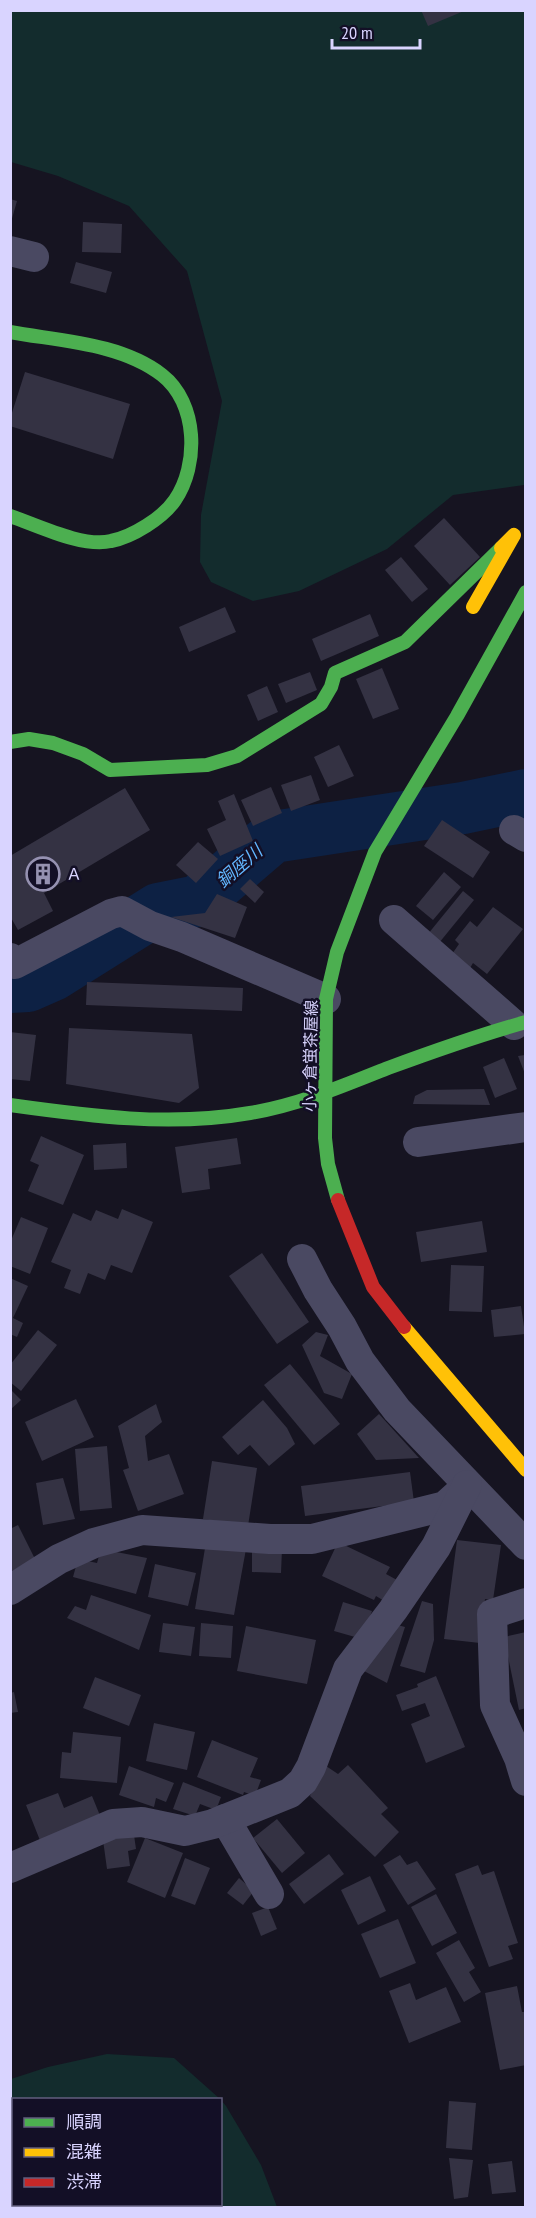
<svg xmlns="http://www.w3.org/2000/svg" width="536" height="2218" viewBox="0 0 536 2218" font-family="'PT Sans Narrow','Noto Sans JP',sans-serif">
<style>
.green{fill:#132c2d}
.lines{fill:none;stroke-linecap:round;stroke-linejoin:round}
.river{stroke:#0d2144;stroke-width:52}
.building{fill:#343243}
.street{stroke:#4a4962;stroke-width:30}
.fast{stroke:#4caf50;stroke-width:14}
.slow{stroke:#ffc107;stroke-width:14}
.jam{stroke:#c62828;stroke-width:14}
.labels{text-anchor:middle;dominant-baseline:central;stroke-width:5;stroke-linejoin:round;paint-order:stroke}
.poi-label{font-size:16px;fill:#d9d4ff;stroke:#130f26;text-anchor:start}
.street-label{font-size:16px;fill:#d9d4ff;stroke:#130f26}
.water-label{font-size:18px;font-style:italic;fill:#62b6ff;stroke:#130f26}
</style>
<rect width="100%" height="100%" fill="#161421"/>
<g class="green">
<polygon points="10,11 525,11 526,481 524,485 453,495 387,549 299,591 253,601 211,582 200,562 201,515 222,401 187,271 129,206 58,176 11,162"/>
<polygon points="107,2054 174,2058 220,2099 14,2100 14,2204 220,2204 221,2100 226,2106 261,2165 277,2207 11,2207 11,2079 48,2067"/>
</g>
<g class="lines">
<polyline class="river" points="10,987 28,986 53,975 158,909 198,901 273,837 463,808 526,795"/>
</g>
<g class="building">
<polygon points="421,10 464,10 464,11 428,26"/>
<polygon points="10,199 17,201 11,222 10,222"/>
<polygon points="83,222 122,224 121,253 82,252"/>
<polygon points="76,262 112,272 106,293 70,283"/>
<polygon points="25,372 130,404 113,459 10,426 10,419"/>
<polygon points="444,518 480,557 450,585 414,546"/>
<polygon points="401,557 428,589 412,602 385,570"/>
<polygon points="225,607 236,632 189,652 179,627"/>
<polygon points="370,614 379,636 321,661 312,639"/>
<polygon points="382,668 399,709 373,719 356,679"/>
<polygon points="310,672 317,690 286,703 278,684"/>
<polygon points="267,686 278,712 258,721 247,695"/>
<polygon points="339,745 354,776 328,787 314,757"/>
<polygon points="311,775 320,800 291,811 281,785"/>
<polygon points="271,787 282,813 253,826 241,800"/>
<polygon points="125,788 150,830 44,893 53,911 18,930 10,916 10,856"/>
<polygon points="234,794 253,841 220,856 207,829 226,820 218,801"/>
<polygon points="442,820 490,852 473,878 424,846"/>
<polygon points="198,842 218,859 196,883 176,865"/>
<polygon points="444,872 461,887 433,920 416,906"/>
<polygon points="250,879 264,892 255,903 240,889"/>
<polygon points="463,891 474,900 439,943 428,934"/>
<polygon points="217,894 247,907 235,938 171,917 205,913"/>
<polygon points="493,907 523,929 487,974 473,963 470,968 452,954 459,944 455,940 470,921 477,927"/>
<polygon points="87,982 243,988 242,1011 86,1005"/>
<polygon points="69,1028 192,1034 199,1088 179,1103 66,1084"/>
<polygon points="10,1032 36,1035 30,1081 10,1079"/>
<polygon points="525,1055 525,1074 518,1056"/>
<polygon points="504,1058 517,1089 495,1098 483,1067"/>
<polygon points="484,1089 490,1105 413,1104 415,1096 427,1090"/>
<polygon points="41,1136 84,1155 63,1205 28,1191 39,1165 30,1161"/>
<polygon points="237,1138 241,1164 208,1169 210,1189 182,1193 175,1147"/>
<polygon points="126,1143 127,1168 94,1170 93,1145"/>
<polygon points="122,1209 153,1222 132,1273 111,1265 105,1280 88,1273 80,1294 64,1288 71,1270 51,1262 73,1213 91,1221 96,1210 118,1219"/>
<polygon points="21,1217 48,1228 30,1274 10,1266 10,1243"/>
<polygon points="482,1221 487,1252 421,1262 416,1232"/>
<polygon points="262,1253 309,1322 277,1344 229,1276"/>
<polygon points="451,1265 484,1266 482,1312 449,1311"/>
<polygon points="10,1278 28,1286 13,1318 23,1323 17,1337 10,1334"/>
<polygon points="521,1306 525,1334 494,1337 491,1310"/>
<polygon points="38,1330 57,1345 21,1391 10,1382 10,1365"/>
<polygon points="316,1332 328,1335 320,1356 352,1374 342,1399 324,1393 302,1345"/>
<polygon points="290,1364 340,1424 314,1445 264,1385"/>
<polygon points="10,1389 21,1400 10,1410"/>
<polygon points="76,1399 94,1437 42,1461 25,1422"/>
<polygon points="263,1400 287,1428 295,1444 269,1466 250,1445 238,1455 222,1437"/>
<polygon points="156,1404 162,1422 145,1436 148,1461 169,1454 184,1494 138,1511 123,1470 129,1468 118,1426"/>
<polygon points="379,1414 419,1458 376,1460 357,1434"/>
<polygon points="107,1446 112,1508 80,1511 75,1449"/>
<polygon points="212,1461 257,1468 248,1526 203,1519"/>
<polygon points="410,1472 414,1502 305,1516 301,1486"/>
<polygon points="63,1478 75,1519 43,1525 36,1483"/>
<polygon points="18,1525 35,1559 10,1572 10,1529"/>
<polygon points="457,1540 501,1545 493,1600 485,1599 480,1643 444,1639"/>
<polygon points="206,1542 246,1549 234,1615 195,1609"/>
<polygon points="338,1542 390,1567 386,1574 397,1580 386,1602 376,1596 374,1600 322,1576"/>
<polygon points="101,1549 147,1558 136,1594 73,1577 78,1559 97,1563"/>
<polygon points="252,1549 282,1549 281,1573 252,1572"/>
<polygon points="155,1564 196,1573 188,1606 148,1597"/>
<polygon points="91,1595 151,1615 139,1650 67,1618 75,1606 86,1610"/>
<polygon points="422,1601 433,1604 434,1640 425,1673 400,1666"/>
<polygon points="343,1602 372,1611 362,1639 334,1631"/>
<polygon points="163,1623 195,1627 191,1656 159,1652"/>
<polygon points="201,1623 233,1626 231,1658 199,1656"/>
<polygon points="394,1624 405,1627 387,1683 364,1671"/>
<polygon points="246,1626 316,1640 307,1684 237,1671"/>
<polygon points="526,1632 526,1708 519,1710 504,1637"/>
<polygon points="436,1676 465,1747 426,1763 411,1724 430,1716 425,1703 402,1711 396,1695 418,1687 417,1684"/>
<polygon points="95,1677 141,1695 129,1726 83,1708"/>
<polygon points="14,1692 18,1712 10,1713 10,1693"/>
<polygon points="154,1723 195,1732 187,1770 146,1761"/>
<polygon points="73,1732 121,1737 117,1783 60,1778 62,1752 71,1753"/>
<polygon points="212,1740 258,1758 250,1777 261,1780 255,1796 244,1792 243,1795 197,1777"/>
<polygon points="348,1765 388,1808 381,1814 399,1832 375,1857 310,1796 326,1766 338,1774"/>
<polygon points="129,1766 174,1783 166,1802 156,1798 154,1807 119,1795"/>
<polygon points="183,1782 221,1797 216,1810 200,1804 195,1816 173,1809"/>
<polygon points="58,1793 64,1808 92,1796 101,1818 41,1843 26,1805"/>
<polygon points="277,1819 305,1853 282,1873 253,1838"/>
<polygon points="134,1835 136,1849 128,1851 130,1866 107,1869 103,1840"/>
<polygon points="145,1838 183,1853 165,1898 127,1882"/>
<polygon points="329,1854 344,1874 304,1904 289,1884"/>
<polygon points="400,1855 407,1865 417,1861 436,1889 408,1905 383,1865"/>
<polygon points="185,1858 210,1868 195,1905 171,1896"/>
<polygon points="478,1865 482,1875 494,1871 518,1943 508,1946 513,1959 489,1967 455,1874"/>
<polygon points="370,1876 386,1911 358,1925 341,1890"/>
<polygon points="239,1878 254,1891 243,1905 227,1893"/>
<polygon points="436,1894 457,1933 432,1946 411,1907"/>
<polygon points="268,1907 277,1929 261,1936 252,1913"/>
<polygon points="398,1919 416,1963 380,1978 361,1934"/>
<polygon points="459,1940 475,1968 469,1972 481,1992 464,2002 436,1953"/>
<polygon points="410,1983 416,2000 446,1987 461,2022 409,2043 389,1991"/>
<polygon points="517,1986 522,2012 526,2012 526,2065 500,2070 485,1993"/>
<polygon points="449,2101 476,2103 472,2150 446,2148"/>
<polygon points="449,2158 473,2160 468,2197 454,2199"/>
<polygon points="512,2161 516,2192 492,2194 488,2164"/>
</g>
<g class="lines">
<g class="street">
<polyline points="10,251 34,257"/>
<polyline points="514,830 526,837"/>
<polyline points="394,920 514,1025"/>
<polyline points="10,958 15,964 111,914 122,911 150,926 182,937 326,999"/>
<polyline points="418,1142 526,1127"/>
<polyline points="302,1259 318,1290 342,1327 360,1361 397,1410 526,1545"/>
<polyline points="10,1590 59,1559 94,1543 142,1530 270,1539 312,1539 445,1506 465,1488"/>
<polyline points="526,1603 492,1614 495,1705 519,1758 526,1781"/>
<polyline points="225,1819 269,1894"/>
<polyline points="10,1868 113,1824 142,1822 185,1831 213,1824 290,1793 303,1781 311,1767 348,1669 393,1610 436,1547 467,1485"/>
</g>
<g class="fast">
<path d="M10 332C59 341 121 343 162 375 198 403 199 465 175 500 163 518 132 537 111 541 83 548 37 525 10 516"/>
<polyline points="10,742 29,739 53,743 83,754 110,770 207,765 237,756 321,704 331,687 335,673 405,642 501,548"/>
<path d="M10 1105C89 1116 170 1127 250 1113 298 1105 343 1086 388 1068 434 1051 479 1035 526 1022"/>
<polyline points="338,1200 328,1164 325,1138 326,999 337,952 375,852 457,716 526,592"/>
</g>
<g class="slow">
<polyline points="473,607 514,535 501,548"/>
<polyline points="404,1327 526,1470"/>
</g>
<polyline class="jam" points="338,1200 373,1287 404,1327"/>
</g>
<defs>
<symbol id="building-ring" viewBox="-11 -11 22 22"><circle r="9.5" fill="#130f26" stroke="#9591b1" stroke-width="1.5"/><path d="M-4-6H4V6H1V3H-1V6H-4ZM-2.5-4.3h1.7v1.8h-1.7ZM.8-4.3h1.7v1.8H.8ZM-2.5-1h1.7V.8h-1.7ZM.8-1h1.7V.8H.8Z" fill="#9591b1"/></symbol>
</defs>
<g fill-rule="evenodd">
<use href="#building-ring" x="24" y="855" width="38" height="38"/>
</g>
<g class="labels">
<g class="poi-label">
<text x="66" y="874">Ａ</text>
</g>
<g class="street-label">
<text transform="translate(310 1056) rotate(-89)">小ヶ倉蛍茶屋線</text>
</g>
<g class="water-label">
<text transform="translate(239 866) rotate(-41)">銅座川</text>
</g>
</g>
<rect width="536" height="2218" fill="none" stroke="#d9d4ff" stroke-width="24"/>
<rect x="12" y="2098" width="210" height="108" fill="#130f26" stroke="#625e7d" stroke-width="1.5"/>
<rect x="24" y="2118" width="30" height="9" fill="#4caf50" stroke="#625e7d" stroke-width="1.5"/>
<text x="66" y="2128" font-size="18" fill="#d9d4ff">順調</text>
<rect x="24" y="2148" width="30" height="9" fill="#ffc107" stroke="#625e7d" stroke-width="1.5"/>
<text x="66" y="2158" font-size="18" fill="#d9d4ff">混雑</text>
<rect x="24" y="2178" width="30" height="9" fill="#c62828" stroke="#625e7d" stroke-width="1.5"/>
<text x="66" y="2188" font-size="18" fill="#d9d4ff">渋滞</text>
<path d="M332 39v9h88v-9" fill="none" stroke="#d9d4ff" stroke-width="3"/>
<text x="341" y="39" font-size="18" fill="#d9d4ff" stroke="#130f26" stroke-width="4.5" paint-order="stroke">20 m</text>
</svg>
